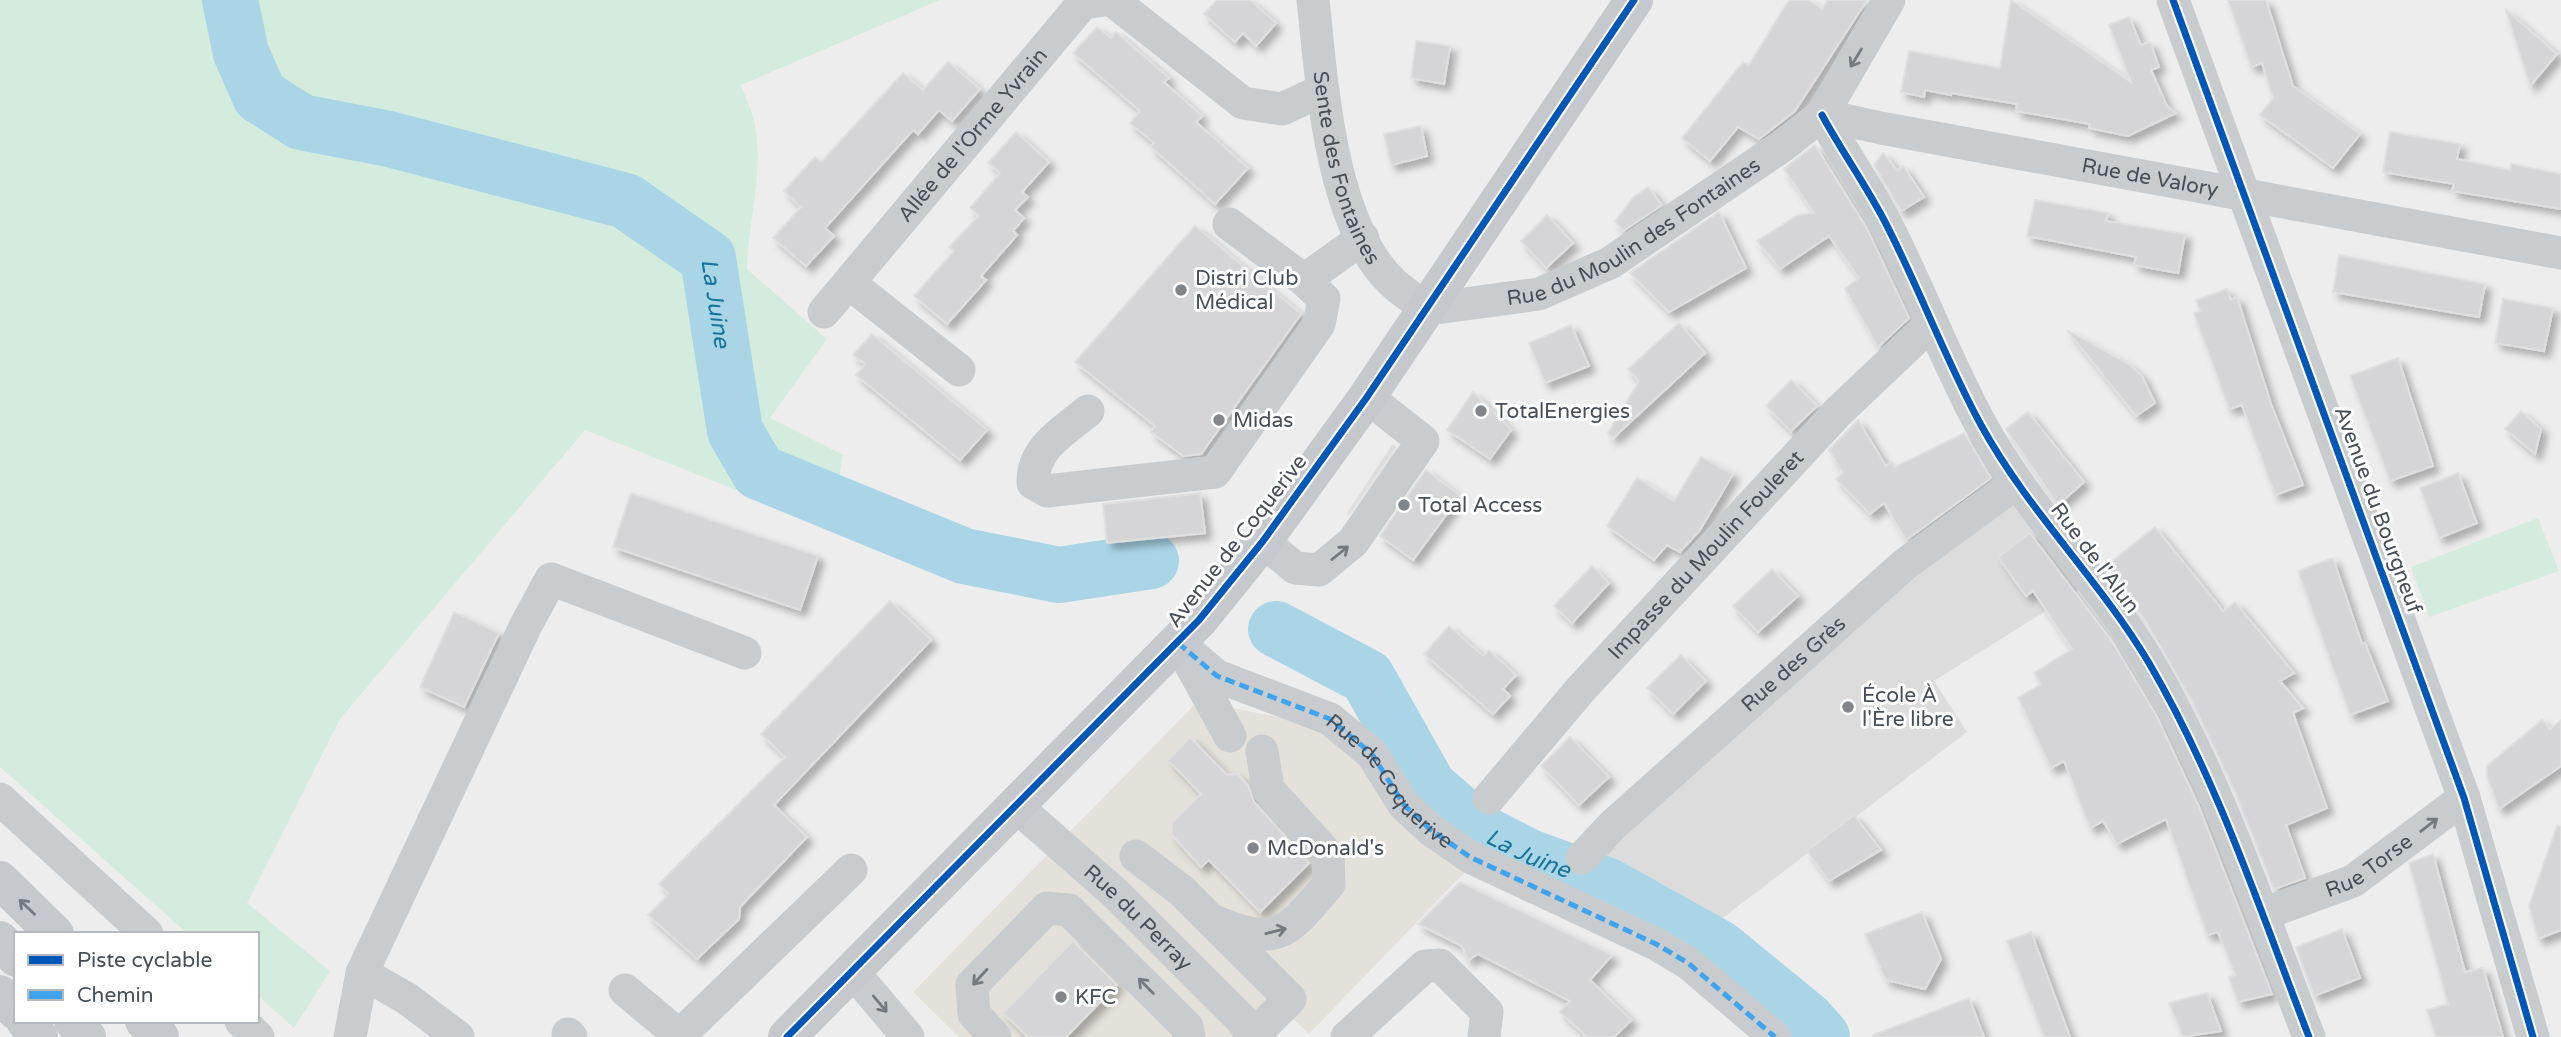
<svg xmlns="http://www.w3.org/2000/svg" width="2561" height="1037" viewBox="0 0 2561 1037" font-family="'Varela Round',sans-serif">
<style>
.commercial{fill:#e4e1da}
.education{fill:#dcdcdc}
.green{fill:#d3ecde}
.lines{fill:none;stroke-linecap:round;stroke-linejoin:round}
.river{stroke:#aad5e7;stroke-width:56}
.building{fill:#d5d5d7;stroke:#dfdfe0;stroke-width:2;filter:url(#shadow)}
.minor{stroke:#c9ccce;stroke-width:33}
.major{stroke:#c5c8cc;stroke-width:38}
.quiet{stroke:#3fa4ed;stroke-width:5;stroke-dasharray:10 5;stroke-linecap:butt}
.cycleway-casing{stroke:#fff;stroke-width:11}
.cycleway{stroke:#0057b8;stroke-width:7}
.oneway{stroke:#747a81}
.oneway2{stroke:#727981}
.poi-dot{fill:#81868c;stroke:#fff;stroke-width:2.5}
.labels{text-anchor:middle;dominant-baseline:central;stroke-width:6;stroke-linejoin:round;paint-order:stroke}
.street-label{font-size:21px;fill:#464e58;stroke:#fff}
.poi-label{font-size:21px;fill:#464e58;stroke:#fff;text-anchor:start}
.water-label{font-size:23px;font-style:italic;fill:#16759b;stroke:#fff}
</style>
<defs>
<filter id="shadow"><feDropShadow dx="6" dy="6" stdDeviation="3.5" flood-color="#0004"/></filter>
</defs>
<rect width="100%" height="100%" fill="#eeeded"/>
<polygon class="commercial" points="1198,701 1317,725 1471,866 1309,1034 1289,1015 1266,1037 959,1037 913,992"/>
<polygon class="education" points="2016,483 2092,582 1934,681 1967,732 1708,929 1598,870 1582,858"/>
<g class="green">
<path d="M0 0H940L741 85C746 98 753 112 755 126 764 174 748 221 747 269L827 339 770 418 843 455 839 478 812 520 585 430 340 719 247 903 330 971 294 1028 257 995V934H188L0 767Z"/>
<polygon points="2538,518 2559,571 2429,617 2411,567"/>
</g>
<g class="lines">
<g class="river">
<path id="s1" d="M230 0 241 53 260 96 301 122 389 139 626 201 708 258 735 431 759 472 964 556 1059 575 1151 561"/>
<path id="s2" d="M1276 629 1367 677 1429 787 1482 833 1529 857 1606 885 1719 948 1807 1020 1822 1037"/>
</g>
</g>
<g class="building">
<polygon points="1217,0 1250,0 1276,23 1256,46 1243,33 1235,42 1204,14"/>
<polygon points="1789,0 1808,0 1822,9 1828,0 1867,0 1795,111 1759,139 1738,127 1710,161 1682,138 1743,62 1749,65"/>
<polygon points="2011,0 2131,82 2109,25 2129,17 2141,45 2150,42 2159,67 2151,70 2167,106 2176,113 2128,136 2089,128 2090,124 2016,111 2017,104 1951,93 1951,95 1925,90 1924,97 1901,92 1909,51 2000,68"/>
<polygon points="2228,0 2266,0 2293,86 2360,134 2333,168 2260,115 2273,98 2262,63 2251,67"/>
<polygon points="2506,10 2557,54 2530,86"/>
<polygon points="1097,27 1111,38 1116,32 1169,78 1164,82 1202,116 1196,122 1248,168 1215,204 1151,147 1154,143 1130,123 1140,111 1073,53"/>
<polygon points="1416,41 1450,46 1444,84 1411,78"/>
<polygon points="948,62 980,89 952,121 939,110 918,134 913,130 825,228 834,236 806,266 773,238 801,207 784,191 815,157 821,162 903,73 923,90"/>
<polygon points="1421,126 1427,156 1391,165 1384,134"/>
<polygon points="1016,132 1049,162 1022,192 1028,197 1015,210 1024,218 1013,231 1017,235 981,276 986,280 947,324 914,296 954,251 949,247 979,216 970,208 1000,173 988,163"/>
<polygon points="2390,132 2460,144 2457,159 2510,170 2511,164 2561,174 2561,209 2452,191 2454,184 2383,172"/>
<polygon points="1815,145 1867,229 1909,318 1878,347 1845,289 1859,278 1829,236 1780,269 1757,241 1798,215 1814,213 1784,169"/>
<polygon points="1883,153 1898,171 1903,166 1924,197 1901,211 1874,165"/>
<polygon points="1648,187 1662,205 1623,231 1615,221 1634,197"/>
<polygon points="2035,200 2108,213 2106,221 2185,234 2178,273 2134,265 2136,257 2027,236"/>
<polygon points="1719,212 1746,268 1669,312 1630,273"/>
<polygon points="1547,215 1573,243 1546,268 1521,241"/>
<polygon points="1195,226 1301,314 1201,454 1183,456 1151,432 1155,426 1075,362"/>
<polygon points="2339,255 2485,284 2479,317 2333,292"/>
<polygon points="2227,289 2231,300 2237,297 2271,404 2303,485 2275,495 2242,405 2229,409 2194,313 2200,311 2196,300"/>
<polygon points="2503,299 2553,308 2544,351 2495,343"/>
<polygon points="1679,323 1705,353 1613,438 1608,433 1639,381 1628,369"/>
<polygon points="1571,325 1589,366 1545,383 1529,343"/>
<polygon points="2067,330 2130,365 2142,376 2155,403 2136,416"/>
<polygon points="872,334 987,430 960,460 856,375 865,364 853,355"/>
<polygon points="2398,358 2433,466 2390,481 2350,376"/>
<polygon points="1791,380 1817,406 1791,431 1766,406"/>
<polygon points="1473,392 1511,430 1490,459 1447,430"/>
<polygon points="2521,411 2541,429 2535,454 2505,429"/>
<polygon points="2028,412 2084,482 2058,505 2006,429"/>
<polygon points="1858,420 1886,466 1892,462 1895,467 1964,433 1991,478 1906,540 1884,503 1870,514 1836,479 1843,473 1829,450"/>
<polygon points="1393,445 1395,447 1349,514 1348,513"/>
<polygon points="1701,457 1733,474 1700,530 1680,552 1667,545 1654,560 1607,526 1637,478 1674,501"/>
<polygon points="1426,470 1460,496 1413,560 1380,536"/>
<polygon points="2458,473 2477,523 2439,538 2420,488"/>
<polygon points="631,493 818,556 800,610 613,547"/>
<polygon points="1200,493 1205,533 1107,543 1103,504"/>
<polygon points="2155,527 2223,611 2235,602 2294,673 2280,681 2303,708 2293,713 2327,808 2286,825 2305,878 2274,889 2235,792 2191,699 2146,622 2105,567"/>
<polygon points="2030,533 2113,643 2157,717 2199,807 2272,994 2238,1002 2229,977 2235,975 2218,932 2207,935 2166,819 2117,844 2103,821 2090,828 2064,761 2051,768 2018,698 2041,684 2034,673 2072,649 2033,591 2026,596 1998,557"/>
<polygon points="2333,558 2362,644 2365,643 2388,701 2350,715 2298,571"/>
<polygon points="1592,566 1609,583 1572,623 1554,606"/>
<polygon points="1772,569 1798,596 1758,632 1733,606"/>
<polygon points="890,601 931,640 774,805 807,837 740,907 739,919 697,959 648,915 669,894 659,884 785,757 761,734"/>
<polygon points="454,612 499,633 464,707 420,687"/>
<polygon points="1449,626 1483,656 1489,650 1516,675 1503,689 1510,696 1493,714 1424,654"/>
<polygon points="1681,655 1706,681 1673,714 1647,688"/>
<polygon points="2542,720 2550,729 2561,720 2561,766 2499,809 2487,777 2487,766"/>
<polygon points="1190,737 1227,775 1237,774 1248,785 1254,802 1309,863 1260,912 1209,860 1201,867 1172,835 1172,823 1201,794 1168,760"/>
<polygon points="1570,737 1609,777 1579,805 1541,766"/>
<polygon points="1854,815 1881,850 1829,881 1807,851"/>
<polygon points="2557,826 2561,827 2561,930 2538,939 2529,906"/>
<polygon points="2433,854 2465,972 2483,968 2503,1037 2436,1037 2427,1010 2448,1004 2409,863"/>
<polygon points="1460,882 1612,955 1590,980 1631,1020 1614,1037 1587,1037 1560,1012 1570,1001 1478,954 1468,960 1462,946 1418,924"/>
<polygon points="1922,912 1941,959 1925,989 1886,980 1865,934"/>
<polygon points="2342,929 2360,978 2314,996 2296,947"/>
<polygon points="2031,932 2070,1037 2044,1037 2007,941"/>
<polygon points="1073,941 1117,985 1066,1037 1028,1037 1003,1013"/>
<polygon points="2207,993 2221,1031 2183,1037 2169,1003"/>
<polygon points="1969,998 1984,1037 1874,1037 1873,1035"/>
</g>
<g class="lines">
<g class="minor">
<polyline points="1112,0 1243,103 1282,109 1323,90"/>
<path id="s3" d="M1313 0C1322 83 1330 224 1393 283 1404 293 1417 301 1428 309L1539 294 1610 263 1781 147 1822 115 1889 0"/>
<polyline points="2173,0 2464,798 2533,1037"/>
<path d="M1822 115C1841 150 1865 184 1884 220 1919 287 1945 359 1981 425 2028 511 2099 579 2149 663 2218 781 2260 910 2309 1037"/>
<path id="s4" d="M1822 115 1881 128 2561 253"/>
<polyline points="1229,224 1304,280 1363,238"/>
<polyline points="849,283 959,370"/>
<path id="s5" d="M824 312 1083 3 1104 0"/>
<path d="M1088 411C1064 431 1032 448 1033 483L1047 491 1215 472 1319 324 1324 299 1304 280"/>
<polyline points="1263,541 1295,568 1319,570 1353,542 1423,441 1367,397"/>
<path id="s6" d="M1178 643 1217 676 1330 719 1372 754 1404 805 1431 830 1470 857 1656 944 1688 963 1775 1037"/>
<polyline points="1187,658 1230,736"/>
<path id="s7" d="M1489 798 1581 689 1838 412 1932 323"/>
<polyline points="0,799 147,934"/>
<path id="s8" d="M1017 807 1116 894 1243 1021 1252 1037"/>
<polyline points="1136,856 1182,891 1290,999 1252,1037"/>
<path id="s9" d="M1582 858 1613 825 1904 565 2016 483"/>
<path id="s10" d="M2263 914 2353 881 2464 798"/>
<path d="M1211 920C1277 948 1286 935 1329 884L1328 855 1268 789 1262 751"/>
<polyline points="853,972 908,1037"/>
<polyline points="362,973 406,998 458,1037"/>
<polyline points="625,990 680,1036"/>
<polyline points="241,1021 258,1037"/>
<polyline points="568,1034 571,1037"/>
<polyline points="350,1037 362,973 526,625 551,579 745,653"/>
<polyline points="678,1037 851,870"/>
<polyline points="995,1037 974,1014 972,985 1047,908 1069,910 1187,1027 1189,1037"/>
<polyline points="1347,1037 1425,966 1440,965 1487,1012 1484,1037"/>
</g>
<g class="major">
<polyline points="0,880 55,934"/>
<polyline points="0,940 16,958"/>
<polyline points="0,994 16,1011"/>
<polyline points="25,1021 39,1037"/>
<polyline points="73,1021 87,1037"/>
<polyline points="144,1021 160,1037"/>
<polyline points="787,1037 1199,620 1263,541 1367,397 1634,0"/>
</g>
<polyline class="quiet" points="1178,643 1217,676 1330,719 1372,754 1404,805 1431,830 1470,857 1656,944 1688,963 1775,1037"/>
<defs>
<g id="cycleway">
<polyline points="2173,0 2464,798 2533,1037"/>
<path d="M1822 115C1841 150 1865 184 1884 220 1919 287 1945 359 1981 425 2028 511 2099 579 2149 663 2218 781 2260 910 2309 1037"/>
<polyline points="787,1037 1199,620 1263,541 1367,397 1634,0"/>
</g>
</defs>
<use href="#cycleway" class="cycleway-casing"/>
<use href="#cycleway" class="cycleway"/>
</g>
<defs><path id="oneway-shaft" d="M-6 0H5M1.5-3L5.5 0L1.5 3" fill="none" stroke-width="1.6" stroke-linecap="round" stroke-linejoin="round" transform="scale(1.75)"/></defs>
<g class="oneway">
<use href="#oneway-shaft" transform="translate(1856 58) rotate(121)"/>
<use href="#oneway-shaft" transform="translate(1340 553) rotate(-39)"/>
<use href="#oneway-shaft" transform="translate(2429 825) rotate(-38)"/>
<use href="#oneway-shaft" transform="translate(1276 931) rotate(-14)"/>
<use href="#oneway-shaft" transform="translate(980 977) rotate(132)"/>
<use href="#oneway-shaft" transform="translate(1146 986) rotate(-135)"/>
<use href="#oneway-shaft" transform="translate(880 1004) rotate(50)"/>
</g>
<use class="oneway2" href="#oneway-shaft" transform="translate(27 907) rotate(-136)"/>
<g class="poi-dot">
<circle cx="1181" cy="290" r="7"/>
<circle cx="1481" cy="411" r="7"/>
<circle cx="1219" cy="420" r="7"/>
<circle cx="1404" cy="505" r="7"/>
<circle cx="1848" cy="707" r="7"/>
<circle cx="1253" cy="848" r="7"/>
<circle cx="1061" cy="997" r="7"/>
</g>
<g class="labels">
<g class="street-label">
<text stroke="none"><textPath href="#s5" startOffset="231">Allée de l'Orme Yvrain</textPath></text>
<text stroke="none"><textPath href="#s3" startOffset="172">Sente des Fontaines</textPath></text>
<text stroke="none"><textPath href="#s4" startOffset="334">Rue de Valory</textPath></text>
<text stroke="none"><textPath href="#s3" startOffset="567">Rue du Moulin des Fontaines</textPath></text>
<text transform="translate(2378 510) rotate(70)">Avenue du Bourgneuf</text>
<text transform="translate(1237 541) rotate(-52)">Avenue de Coquerive</text>
<text stroke="none"><textPath href="#s7" startOffset="326">Impasse du Moulin Fouleret</textPath></text>
<text transform="translate(2095 558) rotate(53)">Rue de l'Alun</text>
<text stroke="none"><textPath href="#s9" startOffset="287">Rue des Grès</textPath></text>
<text stroke="none"><textPath href="#s6" startOffset="259">Rue de Coquerive</textPath></text>
<text stroke="none"><textPath href="#s10" startOffset="117">Rue Torse</textPath></text>
<text stroke="none"><textPath href="#s8" startOffset="164">Rue du Perray</textPath></text>
</g>
<g class="poi-label">
<text x="1195" y="278">Distri Club<tspan x="1195" dy="24">Médical</tspan></text>
<text x="1495" y="411">TotalEnergies</text>
<text x="1233" y="420">Midas</text>
<text x="1418" y="505">Total Access</text>
<text x="1862" y="695">École À<tspan x="1862" dy="24">l'Ère libre</tspan></text>
<text x="1267" y="848">McDonald's</text>
<text x="1075" y="997">KFC</text>
</g>
<g class="water-label">
<text stroke="none"><textPath href="#s1" startOffset="630">La Juine</textPath></text>
<text stroke="none"><textPath href="#s2" startOffset="350">La Juine</textPath></text>
</g>
</g>
<rect x="14" y="932" width="245" height="91" fill="#ffffff" stroke="#b5b8bc" stroke-width="2"/>
<rect x="28" y="955" width="35" height="10" fill="#0057b8" stroke="#b5b8bc" stroke-width="2"/>
<text x="77" y="967" font-size="21" fill="#464e58">Piste cyclable</text>
<rect x="28" y="990" width="35" height="10" fill="#3fa4ed" stroke="#b5b8bc" stroke-width="2"/>
<text x="77" y="1002" font-size="21" fill="#464e58">Chemin</text>
</svg>
